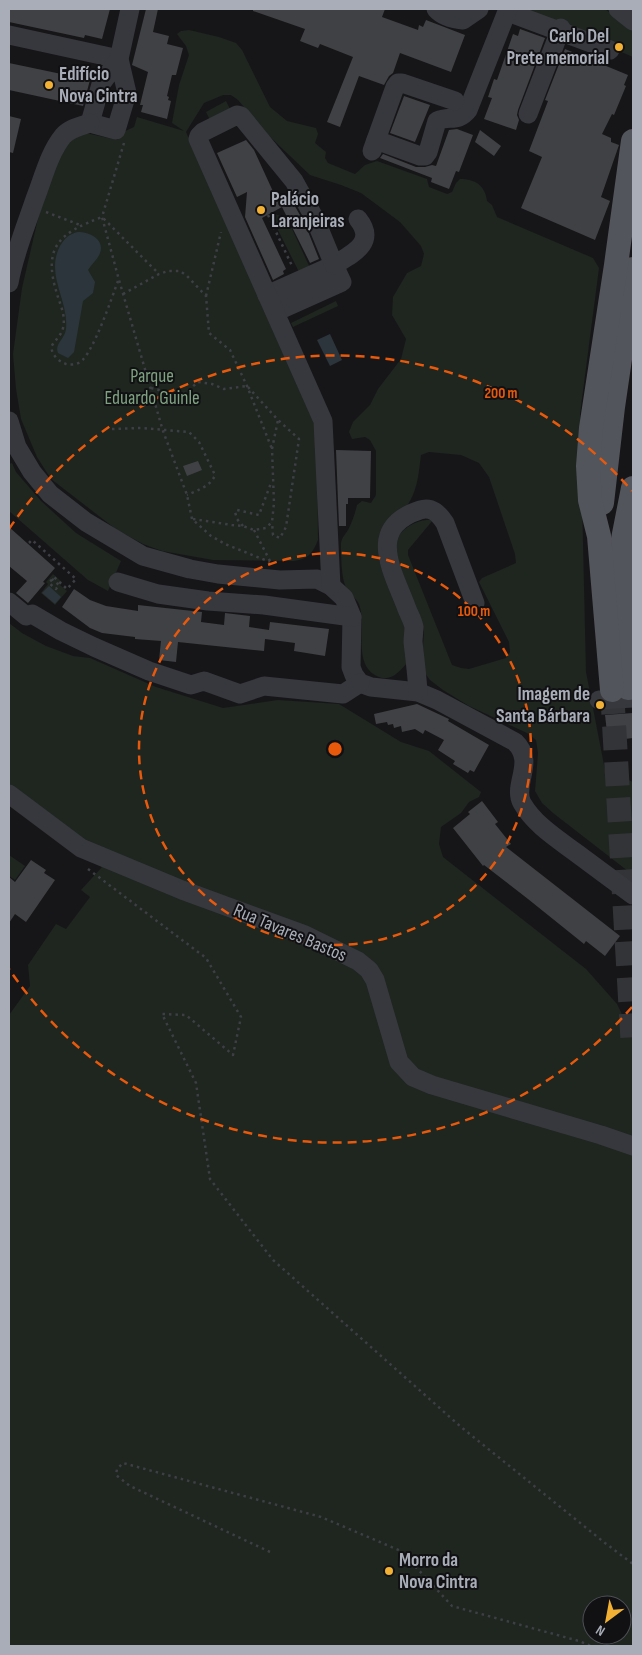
<svg xmlns="http://www.w3.org/2000/svg" width="642" height="1655" viewBox="0 0 642 1655" font-family="'Sofia Sans Condensed',sans-serif">
<style>
.green{fill:#1e261f;fill-rule:evenodd}
.water{fill:#2c353c}
.building{fill:#404145}
.lines{fill:none;stroke-linecap:round;stroke-linejoin:round}
.major-tunnel{stroke:#333438;stroke-width:24;stroke-dasharray:24 12;stroke-linecap:butt}
.path{stroke:#3d3f44;stroke-width:2.5;stroke-dasharray:2.5 4;stroke-linecap:butt}
.minor{stroke:#37383d;stroke-width:19}
.major{stroke:#53555c;stroke-width:24}
.ring{fill:none;stroke:#e8590c;stroke-width:2.5;stroke-dasharray:9 6}
.poi-dot{fill:#f2b134;stroke:#111113;stroke-width:2}
.labels{text-anchor:middle;dominant-baseline:central;stroke-width:4;stroke-linejoin:round;paint-order:stroke}
.poi-label{font-size:19px;font-weight:bold;fill:#a8adb8;stroke:#111113;text-anchor:start}
.park-label{font-size:19px;fill:#7fa381;stroke:#111113}
.street-label{font-size:19px;fill:#a8adb8;stroke:#111113}
.centre{fill:#e8590c;stroke:#111113;stroke-width:2.5}
.ring-label{font-size:15px;text-anchor:middle;font-weight:bold;fill:#e8590c;stroke:#111113;stroke-width:4;stroke-linejoin:round;paint-order:stroke}
</style>
<rect width="100%" height="100%" fill="#161618"/>
<g class="green">
<polygon points="521,9 604,9 617,16 633,31 633,57"/>
<path d="M189 30 219 37 236 43 242 50 270 107 287 121 316 128 318 134 315 143 326 152 325 158 328 163 355 174 365 165 377 161 427 179 429 187 447 194 452 192 456 183 460 179C475 179 485 185 487 201L492 205 497 217 593 258 599 268 580 414 586 672 605 770 633 782V875L553 813 542 803 535 791 538 753 536 740 527 733 469 706 443 690 430 680 425 673 423 647 424 631 395 552C396 548 396 543 397 539 402 527 421 518 433 520L408 550V555L452 665 461 668 469 669 506 658 510 652 509 642 479 582 482 578 516 563 515 554 489 477 479 463 461 455 429 452 421 455C419 470 418 487 410 501 408 505 404 509 400 512 383 529 377 535 379 560L408 634 407 663C400 671 391 682 379 677 352 666 366 629 360 607 358 599 351 596 347 589 341 580 341 554 341 543 342 537 345 535 348 530 352 522 355 514 357 505L362 501 371 503 376 495V451L370 440 365 437 352 439 349 432 353 422 370 405 378 389 401 359 406 339 392 315 393 297 407 273 421 266 424 254 421 246 400 222 361 193 341 185 310 175 268 135 238 100 231 95H223L204 103 186 132 317 430 318 540C313 553 308 559 294 561L213 560 162 551 143 544 117 530 51 479 37 457 21 419 16 389 13 354 22 288 37 223 50 175 66 142 81 132 118 140 121 133 134 127 137 117 184 131 172 123 179 85 189 55 186 46 177 34 181 31Z"/>
<polygon points="226,101 231,111 211,122 206,112"/>
<polygon points="275,214 287,218 311,270 299,272 271,216"/>
<polygon points="336,301 338,306 293,327 291,323"/>
<polygon points="12,463 16,472 41,501 76,533 121,561 108,591 88,580 9,511 9,464"/>
<polygon points="53,574 62,582 60,585 67,591 55,605 41,593 48,584 46,582"/>
<path d="M9 623 22 633 46 646 73 656 90 658 156 687 223 708 278 700 339 704 401 742 429 751 481 792 479 797 469 802 461 813 441 827 439 844 443 857 586 969 617 1004 633 1037V1646H9V1015L30 986 28 965 56 924 66 929 90 897 81 890 102 867 9 789ZM592 1605H622V1635H592Z"/>
<polygon points="9,855 25,866 15,880 9,876"/>
</g>
<g class="water">
<path d="M78 232C89 232 105 239 100 253 98 259 91 265 88 270L95 282 93 293 83 301 74 352 68 358 58 353C54 344 65 339 66 329 69 300 45 275 60 246 65 238 69 234 78 232Z"/>
<polygon points="330,334 342,360 330,366 317,340"/>
<polygon points="49,586 61,597 55,604 42,593"/>
</g>
<g class="building">
<polygon points="9,9 110,9 102,39 85,35 84,38 9,22"/>
<polygon points="146,9 158,9 153,32 169,36 167,44 183,48 176,75 172,75 167,96 169,97 168,100 171,101 167,119 141,112 143,105 140,105 148,72 132,65"/>
<polygon points="253,9 385,9 382,17 418,30 419,25 423,27 426,20 465,35 451,72 400,53 393,73 389,76 384,85 359,76 340,127 327,122 353,57 320,44 318,48 300,41 305,29 253,11"/>
<polygon points="520,29 545,38 518,110 517,115 519,120 516,130 484,119 492,98 488,97 494,79 497,80 513,34 518,36"/>
<polygon points="565,49 628,75 624,85 626,86 614,115 612,114 602,134 611,138 611,142 619,145 601,197 610,201 595,240 521,208 542,157 529,151 548,101 545,100"/>
<polygon points="9,63 90,80 83,106 9,90"/>
<polygon points="404,96 430,105 415,142 390,133"/>
<polygon points="9,116 21,119 13,153 9,152"/>
<polygon points="457,129 473,135 459,172 456,171 449,189 431,182 432,178 380,158 383,154 416,167 425,167 432,165 436,166 449,130"/>
<polygon points="480,130 501,146 494,156 475,142"/>
<polygon points="246,140 254,150 276,198 288,203 292,201 305,224 319,259 310,263 282,207 262,218 286,269 283,271 284,274 273,280 245,217 247,192 237,197 217,153"/>
<polygon points="336,450 371,451 370,498 348,498 348,504 346,504 346,526 339,526"/>
<polygon points="198,461 202,470 187,476 183,466"/>
<polygon points="9,527 55,568 43,582 45,583 28,603 16,593 27,581 9,566"/>
<polygon points="74,589 90,600 106,606 138,611 138,605 202,612 201,622 224,625 225,613 250,616 249,627 269,630 270,622 329,629 325,656 294,651 295,643 265,639 264,651 178,642 176,662 159,660 161,641 135,639 135,637 102,633 90,628 62,607"/>
<polygon points="417,704 449,719 448,721 489,745 474,772 470,770 468,773 453,764 455,761 438,750 444,740 425,730 423,734 415,729 402,732 401,726 394,728 393,724 388,725 387,722 376,724 374,714"/>
<polygon points="633,713 633,738 608,741 605,715"/>
<polygon points="482,801 498,822 495,824 511,844 506,847 620,936 605,956 586,941 584,944 528,899 484,865 483,866 453,828 470,814 468,812"/>
<polygon points="31,860 46,870 44,873 55,880 26,922 15,914 9,923 9,877 15,882"/>
</g>
<g class="lines">
<polyline class="major-tunnel" points="612,690 633,1049"/>
<g class="path">
<polyline points="124,143 102,217 119,280 163,431 187,495 192,519 211,536 225,544 270,562"/>
<polyline points="46,212 80,225"/>
<polyline points="268,215 293,268"/>
<path d="M118 281C112 297 93 354 80 362 76 365 70 365 66 364 57 360 53 356 51 347 55 340 61 336 63 328 66 316 60 304 57 294 42 246 60 233 102 217L159 274"/>
<polyline points="123,294 159,274 168,271 180,271 187,276 206,296 209,333 230,350 247,386 272,449"/>
<polyline points="206,296 221,232"/>
<polyline points="248,387 278,420 299,439 286,527 280,538 273,535 272,522"/>
<polyline points="151,388 175,394 185,393 198,382 212,384 224,389 247,386"/>
<path d="M112 429 141 428 189 432 199 442 215 475C211 486 198 490 187 495"/>
<polyline points="193,519 232,525 243,526 254,530 266,528 272,522 274,503 272,449 278,420"/>
<polyline points="243,526 237,519 235,512 237,510 259,515 271,483"/>
<polyline points="254,530 271,563"/>
<polyline points="29,543 32,540 76,579 67,589 54,577 49,583 56,589 59,585 52,579"/>
<polyline points="88,869 206,958 241,1017 233,1055 186,1015 162,1014 196,1083 210,1179 273,1260 461,1427 605,1543 633,1564"/>
<polyline points="270,1552 130,1486 116,1475 117,1469 123,1463 321,1517 401,1551 452,1606 579,1641 591,1646"/>
</g>
<g class="minor">
<path d="M436 9C443 17 453 19 463 20L479 9"/>
<polyline points="618,9 633,21"/>
<polyline points="508,10 516,15 610,50"/>
<polyline points="9,35 119,59"/>
<polyline points="119,59 127,93 116,130 90,123 101,84 119,59 130,9"/>
<polyline points="528,114 561,28"/>
<path d="M376 140 420 156H425L428 152 437 121C449 115 458 123 468 110L508 9"/>
<polyline points="372,151 395,87 398,83 402,83 455,101"/>
<path d="M9 283C14 254 26 226 35 199 43 179 49 153 63 136 70 128 81 126 90 123"/>
<polyline points="267,295 334,265 342,282 275,312"/>
<path d="M9 421 17 447 32 472 50 494 86 522 143 556 190 569 218 574 280 580 317 579 331 586 344 598 352 617 351 667 354 675 360 683 371 687 418 692 437 700 515 742C536 762 512 785 522 803 534 824 556 838 575 852 594 866 614 881 633 895"/>
<polyline points="118,582 158,594 208,601 264,605 352,617"/>
<path d="M331 586 323 421 198 139 199 136 203 132 237 115 241 116 294 181 315 219 334 265C352 254 377 243 358 219"/>
<polyline points="9,602 26,616 32,614 61,631 94,647 149,671 191,685 204,681 240,694 264,686 343,694 360,683"/>
<path d="M418 692C417 675 415 659 413 642 413 637 414 632 414 627 413 621 409 614 407 609 393 571 365 528 420 510 432 506 439 514 445 523L475 603"/>
<polyline points="599,700 633,698"/>
<polyline points="9,794 81,848 182,890 305,935 358,961 369,970 375,980 399,1062 413,1077 432,1085 601,1135 633,1146"/>
</g>
<g class="major">
<polyline points="602,503 613,407 633,269"/>
<polyline points="628,688 625,644 623,539 633,488"/>
<polyline points="612,690 599,536 590,500 588,466 591,428 616,265 633,141"/>
</g>
</g>
<g class="ring">
<circle cx="335" cy="749" r="196"/>
<path d="M632 1007A393 393 0 0 1 9 969M9 529A393 393 0 0 1 632 491"/>
</g>
<g class="poi-dot">
<circle cx="619" cy="47" r="5"/>
<circle cx="49" cy="85" r="5"/>
<circle cx="261" cy="210" r="5"/>
<circle cx="600" cy="705" r="5"/>
<circle cx="389" cy="1571" r="5"/>
</g>
<g class="labels">
<g class="poi-label">
<text x="609" y="36" text-anchor="end">Carlo Del<tspan x="609" dy="22">Prete memorial</tspan></text>
<text x="59" y="74">Edifício<tspan x="59" dy="22">Nova Cintra</tspan></text>
<text x="271" y="199">Palácio<tspan x="271" dy="22">Laranjeiras</tspan></text>
<text x="590" y="694" text-anchor="end">Imagem de<tspan x="590" dy="22">Santa Bárbara</tspan></text>
<text x="399" y="1560">Morro da<tspan x="399" dy="22">Nova Cintra</tspan></text>
</g>
<g class="park-label">
<text x="152" y="376">Parque<tspan x="152" dy="22">Eduardo Guinle</tspan></text>
</g>
<g class="street-label">
<text transform="translate(290 933) rotate(23)">Rua Tavares Bastos</text>
</g>
</g>
<circle cx="335" cy="749" r="8" class="centre"/>
<g class="ring-label">
<text x="501" y="398">200 m</text>
<text x="474" y="616">100 m</text>
</g>
<rect width="642" height="1655" fill="none" stroke="#a8adb8" stroke-width="20"/>
<g transform="translate(607 1620) rotate(212)"><circle r="24" fill="#111113" stroke="#4d4f55"/>
<path d="M0-4L9 19L0 12L-9 19Z" fill="#f2b134"/>
<text y="-8" font-size="14" font-weight="bold" text-anchor="middle" fill="#a8adb8">N</text>
</g>
</svg>
